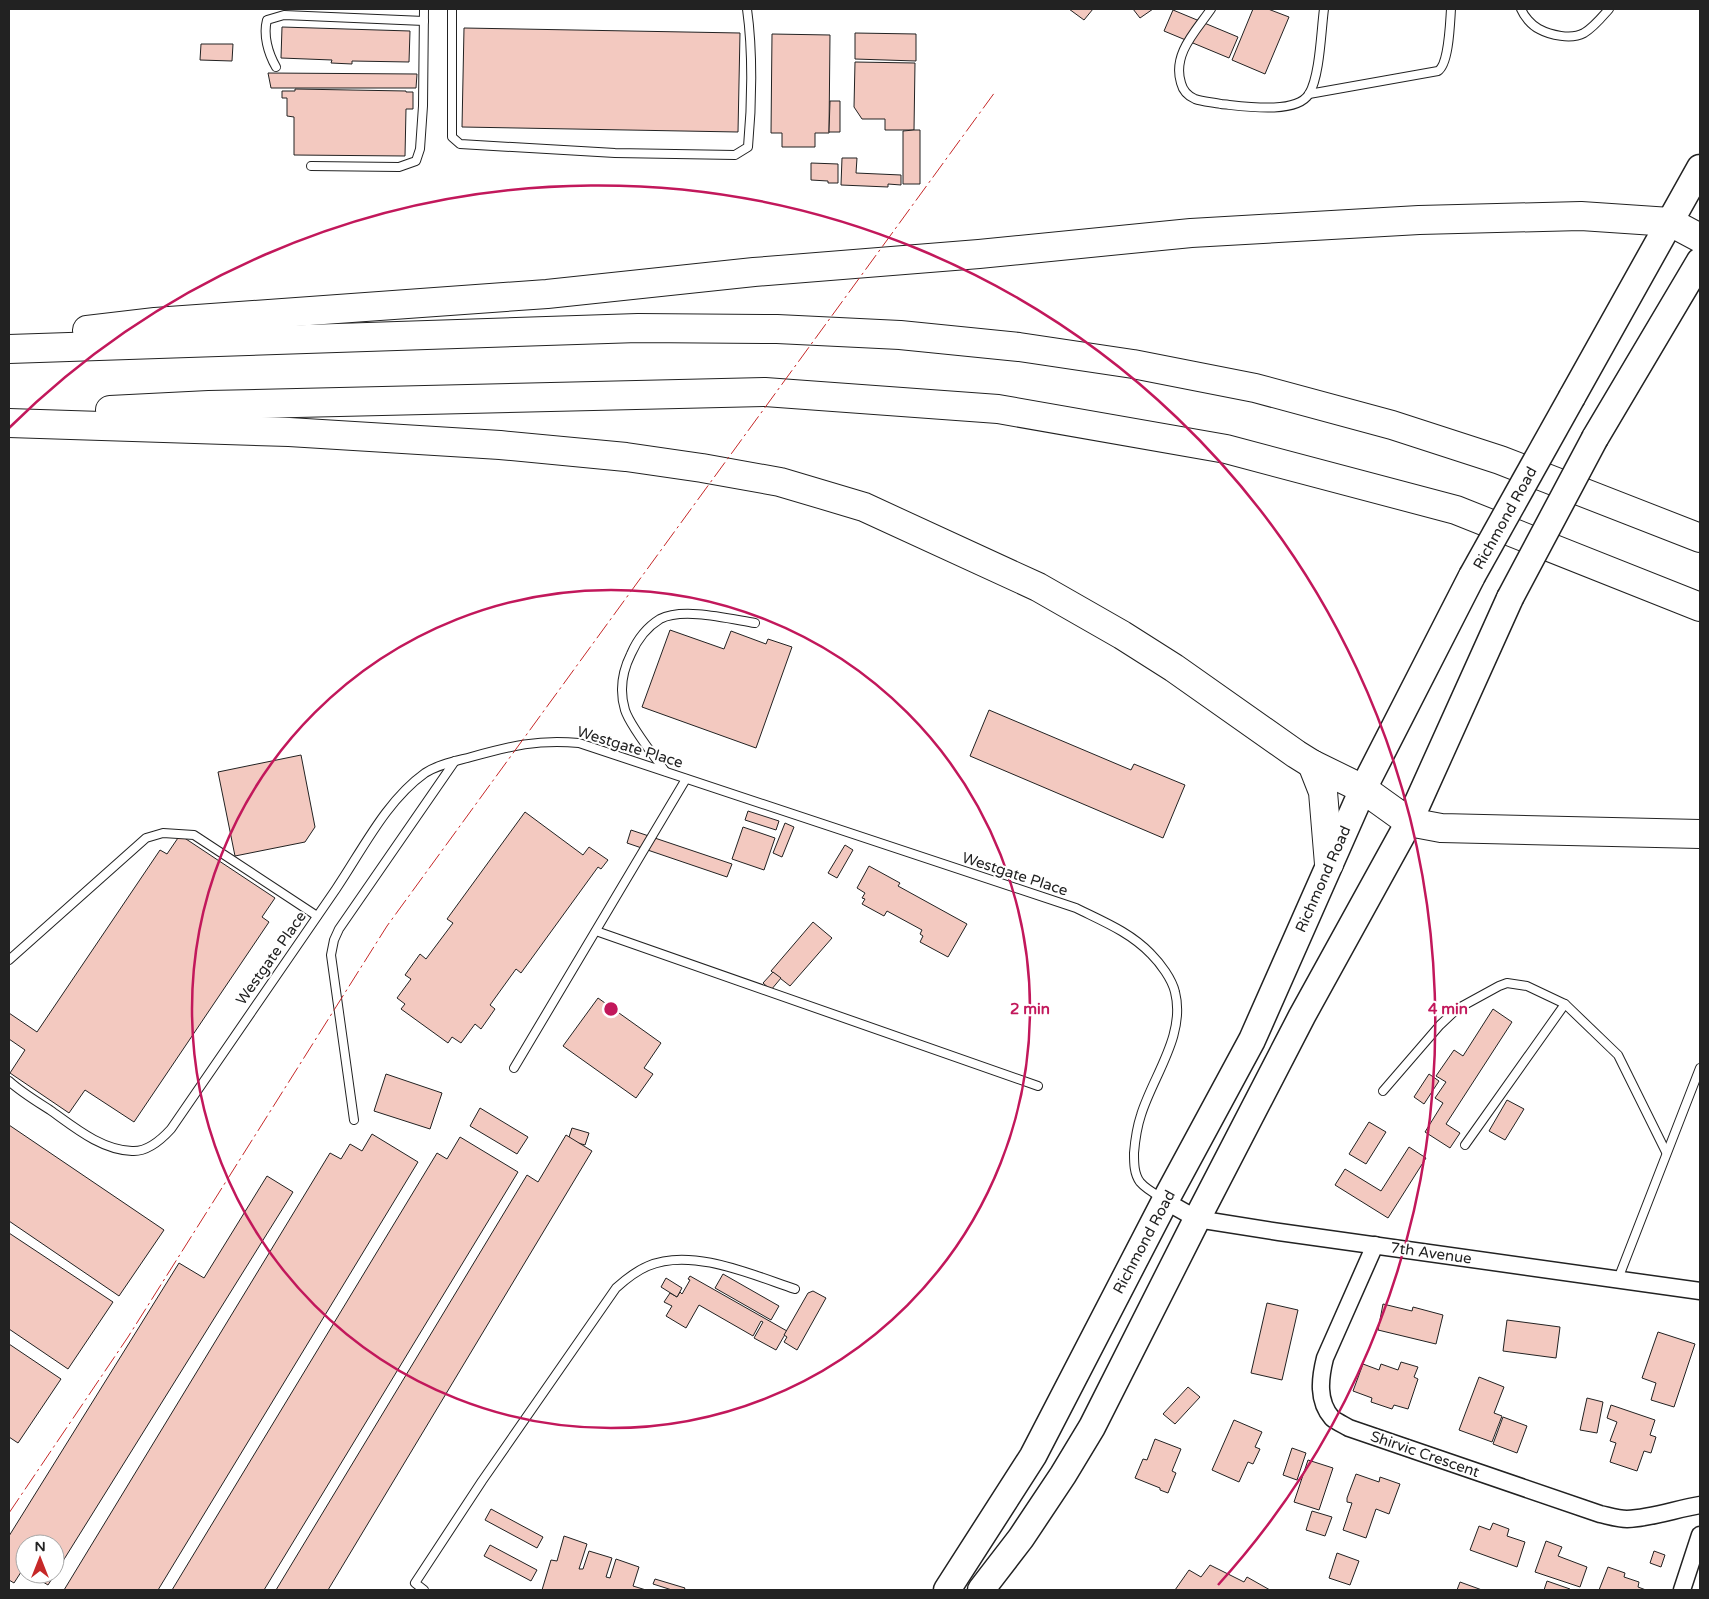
<svg xmlns="http://www.w3.org/2000/svg" width="1709" height="1599" viewBox="0 0 1709 1599" font-family="'Varela Round',sans-serif">
<style>
.building{fill:#f3c9c0;stroke:#222}
.lines{fill:none;stroke-linecap:round;stroke-linejoin:round}
.service-casing{stroke:#222;stroke-width:10}
.minor-casing{stroke:#222;stroke-width:19}
.trunk-casing{stroke:#222;stroke-width:29}
.motorway-casing{stroke:#222;stroke-width:30}
.service{stroke:#fff;stroke-width:8}
.minor{stroke:#fff;stroke-width:16}
.trunk{stroke:#fff;stroke-width:26}
.motorway{stroke:#fff;stroke-width:28}
.trunk-bridge-casing{stroke:#222;stroke-width:29;stroke-linecap:butt}
.trunk-bridge{stroke:#fff;stroke-width:26}
.power{stroke:#c62828;stroke-width:1;stroke-dasharray:18 4 2.5 4;stroke-linecap:butt}
.ring{fill:none;stroke:#c2185b;stroke-width:2.5}
.labels{text-anchor:middle;dominant-baseline:central;stroke-width:4;stroke-linejoin:round;paint-order:stroke}
.street-label{font-size:15px;fill:#222;stroke:#fff}
.centre{fill:#c2185b;stroke:#fff;stroke-width:2.5}
.ring-label{font-size:15px;text-anchor:middle;font-weight:bold;fill:#c2185b;stroke:#fff;stroke-width:4;stroke-linejoin:round;paint-order:stroke}
</style>
<rect width="100%" height="100%" fill="#fff"/>
<g class="building">
<polygon points="1069,9 1093,9 1084,20"/>
<polygon points="1133,9 1153,9 1140,18"/>
<polygon points="1253,9 1268,9 1289,17 1265,74 1232,60"/>
<polygon points="1173,10 1238,37 1229,58 1164,31"/>
<polygon points="282,27 410,31 409,62 352,61 352,64 331,63 332,60 281,58"/>
<polygon points="464,28 740,33 738,132 462,127"/>
<polygon points="855,33 916,34 916,61 855,59"/>
<polygon points="772,34 830,35 829,133 815,133 815,147 782,147 782,133 771,133"/>
<polygon points="201,44 233,44 232,61 200,60"/>
<polygon points="855,62 915,63 914,130 885,130 885,119 862,119 854,107"/>
<polygon points="268,73 417,74 416,88 271,88"/>
<polygon points="295,89 406,91 406,92 413,92 413,109 406,109 405,156 294,155 294,117 287,116 287,98 282,98 282,91 295,91"/>
<polygon points="830,101 840,101 840,132 829,132"/>
<polygon points="914,130 920,130 920,184 903,184 903,131"/>
<polygon points="842,158 857,158 856,173 901,175 901,185 888,184 888,187 841,185"/>
<polygon points="811,163 838,164 838,183 828,183 828,181 811,180"/>
<polygon points="670,630 724,649 731,631 766,644 768,639 792,647 756,748 642,707"/>
<polygon points="989,710 1131,770 1134,764 1185,785 1163,838 970,756"/>
<polygon points="301,755 315,827 305,842 235,856 218,772"/>
<polygon points="748,811 779,821 776,830 745,820"/>
<polygon points="525,812 583,855 589,847 608,860 601,869 598,867 521,973 516,969 490,1005 495,1009 481,1029 475,1024 461,1043 452,1037 448,1043 401,1009 405,1004 397,998 411,979 405,975 420,954 426,959 453,923 447,919"/>
<polygon points="785,823 794,827 782,857 773,853"/>
<polygon points="743,827 775,838 764,870 732,859"/>
<polygon points="631,830 732,864 727,877 627,843"/>
<polygon points="180,835 275,898 262,917 269,922 134,1122 85,1090 69,1113 10,1073 25,1050 9,1039 9,1013 37,1032 160,850 167,854"/>
<polygon points="845,845 853,850 837,878 828,873"/>
<polygon points="869,866 900,883 898,886 967,924 948,957 920,942 923,936 920,934 922,930 887,911 884,916 862,904 865,899 862,898 865,893 857,888"/>
<polygon points="813,922 832,938 790,986 771,971"/>
<polygon points="773,972 781,978 771,990 763,983"/>
<polygon points="598,998 661,1043 644,1068 653,1074 636,1098 563,1046"/>
<polygon points="1493,1009 1512,1022 1446,1124 1460,1133 1450,1148 1425,1132 1443,1103 1435,1098 1446,1082 1436,1076 1454,1050 1463,1056"/>
<polygon points="386,1074 442,1093 430,1129 374,1111"/>
<polygon points="1429,1074 1439,1081 1424,1104 1414,1097"/>
<polygon points="1507,1100 1524,1109 1505,1140 1489,1131"/>
<polygon points="480,1108 528,1137 517,1154 470,1126"/>
<polygon points="1369,1122 1386,1132 1366,1164 1349,1154"/>
<polygon points="9,1125 164,1230 119,1296 9,1221"/>
<polygon points="572,1128 589,1133 585,1145 568,1140"/>
<polygon points="372,1134 418,1162 158,1590 64,1590 330,1153 341,1159 350,1144 362,1151"/>
<polygon points="566,1135 592,1151 328,1590 276,1590 527,1175 538,1182"/>
<polygon points="460,1137 518,1172 264,1590 172,1590 437,1153 447,1159"/>
<polygon points="1409,1147 1426,1158 1388,1218 1335,1185 1345,1169 1381,1191"/>
<polygon points="267,1176 293,1192 48,1585 30,1574 55,1574 55,1544 25,1544 25,1571 23,1569 14,1583 9,1580 9,1536 179,1263 204,1278"/>
<polygon points="9,1233 113,1302 68,1369 9,1329"/>
<polygon points="723,1274 779,1306 771,1320 715,1288"/>
<polygon points="690,1276 787,1331 776,1350 754,1338 763,1322 761,1321 753,1336 699,1305 686,1328 666,1316 672,1306 664,1302 670,1293 677,1297 680,1292 682,1294 690,1280 688,1279"/>
<polygon points="666,1278 682,1288 677,1297 661,1287"/>
<polygon points="813,1291 826,1298 797,1350 784,1342 787,1337 784,1335 808,1293"/>
<polygon points="1267,1303 1298,1310 1282,1380 1251,1373"/>
<polygon points="1383,1304 1412,1311 1413,1307 1443,1315 1436,1344 1378,1330"/>
<polygon points="1507,1320 1560,1327 1556,1358 1503,1351"/>
<polygon points="1658,1332 1695,1344 1674,1407 1651,1400 1656,1383 1642,1378"/>
<polygon points="9,1344 61,1379 18,1443 9,1437"/>
<polygon points="1401,1362 1418,1367 1414,1377 1418,1379 1408,1409 1394,1405 1392,1409 1371,1402 1372,1398 1353,1391 1363,1364 1379,1370 1381,1364 1398,1370"/>
<polygon points="1479,1377 1504,1387 1494,1413 1502,1416 1492,1442 1459,1430"/>
<polygon points="1188,1387 1200,1397 1175,1424 1163,1414"/>
<polygon points="1587,1398 1603,1402 1597,1433 1580,1430"/>
<polygon points="1611,1405 1655,1420 1650,1435 1656,1437 1651,1453 1644,1451 1637,1471 1610,1462 1616,1443 1610,1441 1617,1422 1607,1418"/>
<polygon points="1503,1417 1527,1426 1517,1453 1493,1444"/>
<polygon points="1234,1420 1262,1432 1255,1447 1260,1449 1253,1464 1248,1462 1239,1482 1212,1470"/>
<polygon points="1155,1439 1181,1449 1172,1471 1176,1473 1168,1493 1160,1490 1160,1488 1135,1478 1143,1459 1147,1460"/>
<polygon points="1292,1448 1306,1453 1297,1480 1283,1475"/>
<polygon points="1308,1460 1333,1468 1319,1510 1294,1502"/>
<polygon points="1356,1474 1379,1482 1380,1477 1400,1484 1389,1514 1376,1509 1366,1538 1343,1530 1352,1503 1347,1502 1347,1498"/>
<polygon points="491,1509 543,1537 537,1548 485,1520"/>
<polygon points="1312,1511 1332,1517 1325,1536 1306,1530"/>
<polygon points="1493,1523 1509,1529 1507,1536 1525,1542 1517,1567 1470,1550 1479,1526 1490,1530"/>
<polygon points="564,1536 587,1544 579,1569 583,1569 589,1551 612,1558 606,1577 610,1578 616,1559 639,1567 633,1586 646,1590 542,1590 551,1560 557,1561"/>
<polygon points="1546,1541 1562,1547 1558,1556 1587,1567 1580,1587 1535,1572"/>
<polygon points="490,1545 537,1570 531,1581 484,1556"/>
<polygon points="1654,1551 1665,1555 1661,1567 1650,1563"/>
<polygon points="1337,1553 1359,1561 1350,1585 1329,1578"/>
<polygon points="1210,1565 1244,1582 1247,1577 1270,1590 1175,1590 1189,1570 1201,1577"/>
<polygon points="1608,1567 1625,1573 1624,1577 1639,1582 1638,1587 1646,1590 1599,1590"/>
<polygon points="655,1579 685,1588 684,1590 672,1590 653,1584"/>
<polygon points="1547,1581 1570,1589 1569,1590 1544,1590"/>
<polygon points="1460,1582 1482,1590 1457,1590"/>
</g>
<g class="lines">
<defs>
<g id="service">
<path d="M452 9V137L460 144 615 153 735 155 748 147C752 105 753 51 747 9"/>
<path d="M1211 9C1196 31 1172 54 1181 83 1183 91 1188 96 1195 99 1203 102 1213 102 1221 104 1242 106 1296 115 1309 94 1320 76 1321 31 1324 9"/>
<path d="M1521 9C1524 16 1531 25 1539 29 1550 35 1571 40 1584 33 1594 27 1601 18 1609 9"/>
<path d="M276 67C268 53 263 35 267 20L284 15 424 21"/>
<path d="M1309 94 1438 71C1449 64 1450 23 1451 9"/>
<polyline points="311,166 399,167 416,161 420,149 423,106 424,9"/>
<path d="M665 771C654 756 630 726 625 710 619 690 622 672 631 654 637 640 647 627 660 619 683 607 730 619 755 623"/>
<polyline points="596,931 1038,1086"/>
<polyline points="9,960 146,838 163,833 194,835 317,916"/>
<polyline points="514,1068 686,779"/>
<path d="M9 1081C21 1092 36 1101 50 1110 74 1127 101 1150 132 1151 147 1152 161 1140 171 1129 226 1049 281 969 336 889 363 849 386 801 425 773 439 764 456 761 471 757 511 746 538 739 579 743L1076 908C1102 921 1130 932 1151 954 1160 963 1172 979 1175 992 1186 1035 1153 1076 1141 1115 1137 1127 1135 1141 1134 1153 1134 1163 1134 1174 1140 1182 1145 1188 1155 1194 1162 1198"/>
<polyline points="1383,1091 1440,1025 1457,1009 1499,986 1507,983 1527,986 1565,1004 1618,1055 1666,1152"/>
<polyline points="354,1120 331,955 334,940 339,929 455,761"/>
<polyline points="1465,1145 1565,1004"/>
<polyline points="1618,1279 1700,1068"/>
<path d="M424 1590 415 1583 482 1481 616 1288C626 1279 636 1271 648 1266 691 1247 753 1275 795 1289"/>
</g>
<g id="minor">
<polyline points="1165,1201 1197,1219 1279,1232 1700,1291"/>
<path d="M1375 1245 1325 1358C1320 1378 1317 1401 1332 1418 1337 1422 1344 1425 1349 1428L1600 1514C1609 1516 1619 1519 1627 1519 1652 1518 1676 1509 1700 1505"/>
<polyline points="1682,1590 1700,1535"/>
</g>
<g id="trunk">
<polyline points="1572,397 1700,168"/>
<polyline points="1595,438 1700,261"/>
<polyline points="947,1590 1033,1456 1165,1201 1252,1040 1363,789 1472,576"/>
<polyline points="981,1590 1021,1538 1063,1475 1092,1427 1197,1219 1302,1016 1409,822 1510,598"/>
</g>
<g id="motorway">
<polyline points="87,330 155,322 547,294 754,272 979,254 1191,233 1419,220 1581,216 1670,222 1700,238"/>
<polyline points="9,349 638,328 777,329 900,335 1019,347 1133,364 1255,388 1392,425 1500,460 1700,538"/>
<polyline points="110,410 209,405 765,392 998,409 1226,449 1456,510 1700,607"/>
<polyline points="9,423 289,432 500,445 626,457 702,468 780,482 864,507 1038,587 1122,635 1174,668 1296,754 1312,764 1363,789 1409,822 1441,828 1700,834"/>
<polyline points="1312,764 1323,792 1329,864"/>
</g>
</defs>
<use href="#service" class="service-casing"/>
<use href="#minor" class="minor-casing"/>
<use href="#trunk" class="trunk-casing"/>
<use href="#motorway" class="motorway-casing"/>
<use href="#service" class="service"/>
<use href="#minor" class="minor"/>
<use href="#trunk" class="trunk"/>
<use href="#motorway" class="motorway"/>
<defs>
<g id="trunk-bridge">
<polyline points="1472,576 1572,397"/>
<polyline points="1510,598 1595,438"/>
</g>
</defs>
<use href="#trunk-bridge" class="trunk-bridge-casing"/>
<use href="#trunk-bridge" class="trunk-bridge"/>
<polyline class="power" points="9,1513 128,1337 387,926 995,92"/>
</g>
<g class="ring">
<circle cx="611" cy="1009" r="419"/>
<path d="M9 428A837 837 0 0 1 1218 1585"/>
</g>
<g class="labels">
<g class="street-label">
<text transform="translate(1505 518) rotate(-61)">Richmond Road</text>
<text transform="translate(630 747) rotate(17)">Westgate Place</text>
<text transform="translate(1015 874) rotate(18)">Westgate Place</text>
<text transform="translate(1323 879) rotate(-66)">Richmond Road</text>
<text transform="translate(271 958) rotate(-55)">Westgate Place</text>
<text transform="translate(1144 1242) rotate(-62)">Richmond Road</text>
<text transform="translate(1431 1253) rotate(8)">7th Avenue</text>
<text transform="translate(1425 1454) rotate(19)">Shirvic Crescent</text>
</g>
</g>
<circle cx="611" cy="1009" r="8" class="centre"/>
<g class="ring-label">
<text x="1030" y="1014">2 min</text>
<text x="1448" y="1014">4 min</text>
</g>
<rect width="1709" height="1599" fill="none" stroke="#222222" stroke-width="20"/>
<g transform="translate(40 1559)"><circle r="24" fill="#ffffff" stroke="#a7a7a7"/>
<path d="M0-4L9 19L0 12L-9 19Z" fill="#c62828"/>
<text y="-8" font-size="14" font-weight="bold" text-anchor="middle" fill="#222222">N</text>
</g>
</svg>
